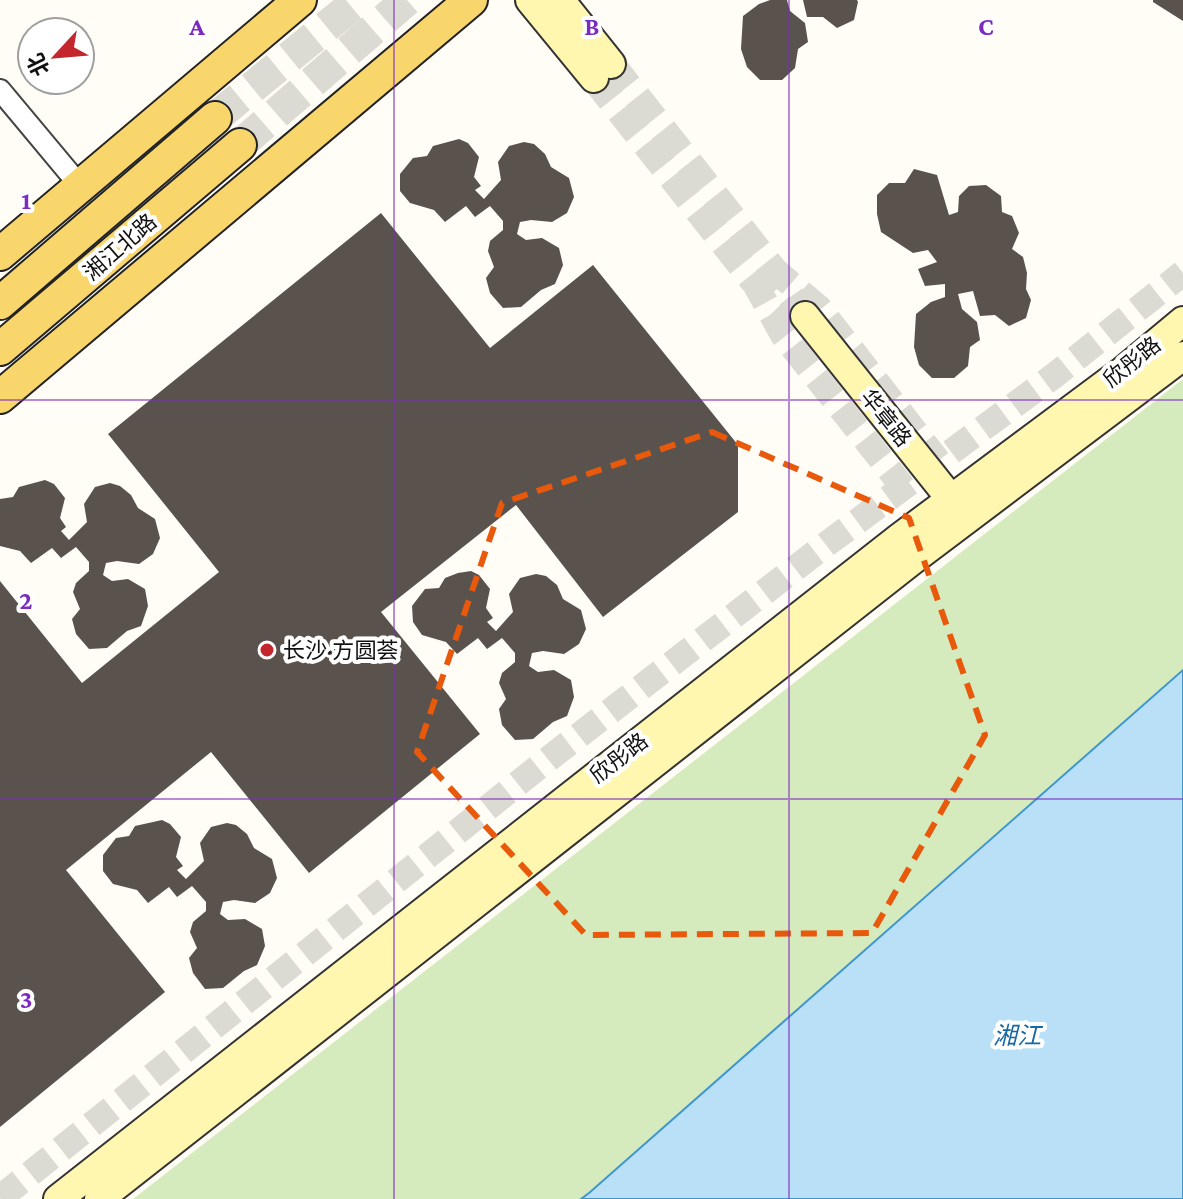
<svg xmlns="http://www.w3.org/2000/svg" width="1183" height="1199" viewBox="0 0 1183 1199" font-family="'Crimson Pro','Noto Sans SC',serif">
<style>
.green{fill:#d5ebbd}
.water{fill:#b9e0f7;stroke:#3f96cf;stroke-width:2}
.building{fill:#5a524d}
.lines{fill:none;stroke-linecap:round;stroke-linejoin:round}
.tertiary-tunnel{stroke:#dbdad3;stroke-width:26;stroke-dasharray:26 13;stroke-linecap:butt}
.secondary-tunnel{stroke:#dbdad3;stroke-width:28;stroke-dasharray:28 14;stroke-linecap:butt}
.primary-tunnel{stroke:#dbdad3;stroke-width:32;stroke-dasharray:32 16;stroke-linecap:butt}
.minor-casing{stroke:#444;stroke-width:24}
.secondary-casing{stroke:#333;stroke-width:32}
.primary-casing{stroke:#222;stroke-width:36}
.minor{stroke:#fff;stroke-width:20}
.secondary{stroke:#fff6b0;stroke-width:28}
.primary{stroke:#f9d66b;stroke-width:32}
.marked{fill:none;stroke:#e8590c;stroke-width:6;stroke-dasharray:16 10;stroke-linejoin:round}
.grid{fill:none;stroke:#7b2cbf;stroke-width:2;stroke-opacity:0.55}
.poi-dot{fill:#c4262e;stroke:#fff;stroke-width:3}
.labels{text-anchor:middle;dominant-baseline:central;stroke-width:8;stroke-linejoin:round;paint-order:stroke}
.street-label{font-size:22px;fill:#111;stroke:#fff}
.poi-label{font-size:22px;fill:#111;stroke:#fff;text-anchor:start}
.water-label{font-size:24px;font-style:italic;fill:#1768a6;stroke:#fff}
.grid-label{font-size:26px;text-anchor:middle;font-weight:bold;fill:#7b2cbf;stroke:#fff;stroke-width:8;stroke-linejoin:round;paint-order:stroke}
</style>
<rect width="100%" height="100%" fill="#fffdf5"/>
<polygon class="green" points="1183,379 1183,670 581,1199 133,1199"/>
<polygon class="water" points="1183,670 1183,1199 581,1199 589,1193"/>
<g class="building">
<polygon points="770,0 787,0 790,11 805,23 808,42 798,49 795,68 782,80 760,80 747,67 741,49 743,16 759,4"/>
<polygon points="803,0 857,0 858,2 854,20 837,28 823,17 807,17"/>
<polygon points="1153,0 1183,0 1183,21 1153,2"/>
<polygon points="459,139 468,143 479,157 474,177 481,186 475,190 484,199 501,180 498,162 509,146 524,142 534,144 545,154 551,167 569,178 574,197 567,213 552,222 531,220 520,222 517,234 526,240 542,238 559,248 563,265 555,284 541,290 521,307 503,308 490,293 486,278 494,267 488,251 490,241 503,230 503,221 490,206 475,217 466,206 445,222 434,210 410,203 400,191 400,174 413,158 427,156 433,146"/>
<polygon points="914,169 937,175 949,215 958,212 959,196 969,186 986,185 1001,196 1002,212 1012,216 1019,233 1012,249 1023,257 1027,273 1026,289 1031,300 1026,318 1009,326 995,315 980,316 973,291 958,294 962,309 977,322 980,340 970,347 968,366 954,378 932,378 919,365 914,347 916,314 931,302 945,297 945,284 925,286 918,269 937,262 928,250 913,253 881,232 877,214 877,195 889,183 905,183"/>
<polygon points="381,213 490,348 593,265 738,445 738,512 603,617 516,505 381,612 480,734 309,873 211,752 66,870 165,992 0,1127 0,581 82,683 219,572 108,434"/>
<polygon points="45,480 54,484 65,498 60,518 66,527 61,531 69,540 87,522 84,504 95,487 110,483 120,486 131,495 138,508 155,519 160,538 153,554 139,564 117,561 106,563 103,575 112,581 128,579 145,589 148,606 141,626 127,631 107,648 89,649 76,634 72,619 80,609 73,592 76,583 89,571 89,562 76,547 61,558 52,548 31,563 20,551 0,546 0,499 13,497 19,487"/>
<polygon points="471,571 479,575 490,589 486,608 493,618 487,622 496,631 513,612 509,594 520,578 536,574 546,576 557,585 563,599 581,610 586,629 579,644 564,654 543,651 532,653 529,666 538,672 554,670 571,680 574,697 567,716 553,722 533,739 515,740 502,725 499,709 506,699 499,683 502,673 515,662 515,653 502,638 487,649 478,638 457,654 446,642 422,635 413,622 412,606 425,589 439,588 445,578 458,573"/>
<polygon points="162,820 170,824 181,837 176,857 183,866 177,870 186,879 204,861 200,843 211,827 227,823 236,825 247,834 254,848 272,859 277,878 270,893 255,903 234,900 223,902 220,914 228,920 245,919 262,929 265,946 257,965 244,971 223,988 205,989 193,973 189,958 197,948 190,932 193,922 206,911 206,902 192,886 177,897 169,887 148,903 137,890 113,884 103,871 103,855 116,838 129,836 135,826"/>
</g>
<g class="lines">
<g class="tertiary-tunnel">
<polyline points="771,267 819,308 938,461"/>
<polyline points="753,280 783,335 903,487"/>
<polyline points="0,1198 551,757 828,543 1055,375 1183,273"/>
</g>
<g class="secondary-tunnel">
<polyline points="611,64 771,267 805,316"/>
<polyline points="594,78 753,280 791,319"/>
</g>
<g class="primary-tunnel">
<polyline points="215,118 359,0"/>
<polyline points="240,145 407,0"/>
</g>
<defs>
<polyline id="minor" points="0,90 81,187"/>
<g id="secondary">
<polyline points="530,0 594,78"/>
<polyline points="560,0 611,64"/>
<polyline points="805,316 962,513"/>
<polyline points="58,1199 899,538 1123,371 1183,321"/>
<polyline points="99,1199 914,559 1183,356"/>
</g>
<g id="primary">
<polyline points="0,254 300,0"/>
<polyline points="0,303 215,118"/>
<polyline points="0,349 240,145"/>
<polyline points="0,397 471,0"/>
</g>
</defs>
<use href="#minor" class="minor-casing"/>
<use href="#secondary" class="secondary-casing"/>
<use href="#primary" class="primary-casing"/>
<use href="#minor" class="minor"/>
<use href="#secondary" class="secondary"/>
<use href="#primary" class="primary"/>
</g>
<path class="marked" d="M712 432 909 518 985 735 872 933 586 935 417 752 502 503Z"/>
<path class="grid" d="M394 0V1199M789 0V1199M0 400H1183M0 799H1183"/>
<circle class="poi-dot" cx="267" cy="650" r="8"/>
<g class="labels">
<g class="street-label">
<text transform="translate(120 247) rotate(-41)">湘江北路</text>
<text transform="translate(1132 362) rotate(-39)">欣彤路</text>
<text transform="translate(886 418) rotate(51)">华章路</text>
<text transform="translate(619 758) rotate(-38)">欣彤路</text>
</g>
<g class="poi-label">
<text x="283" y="650">长沙·方圆荟</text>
</g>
<g class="water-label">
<text x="1017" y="1035">湘江</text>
</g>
</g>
<g class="grid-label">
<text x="197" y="35">A</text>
<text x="592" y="35">B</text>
<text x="986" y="35">C</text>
<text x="26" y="209">1</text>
<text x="26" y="609">2</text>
<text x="26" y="1008">3</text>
</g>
<g transform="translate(56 56) rotate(244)"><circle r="38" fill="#ffffff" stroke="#a0a0a0" stroke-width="2"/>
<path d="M0-6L14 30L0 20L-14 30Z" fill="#c4262e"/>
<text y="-12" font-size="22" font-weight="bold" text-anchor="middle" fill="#111111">北</text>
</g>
</svg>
